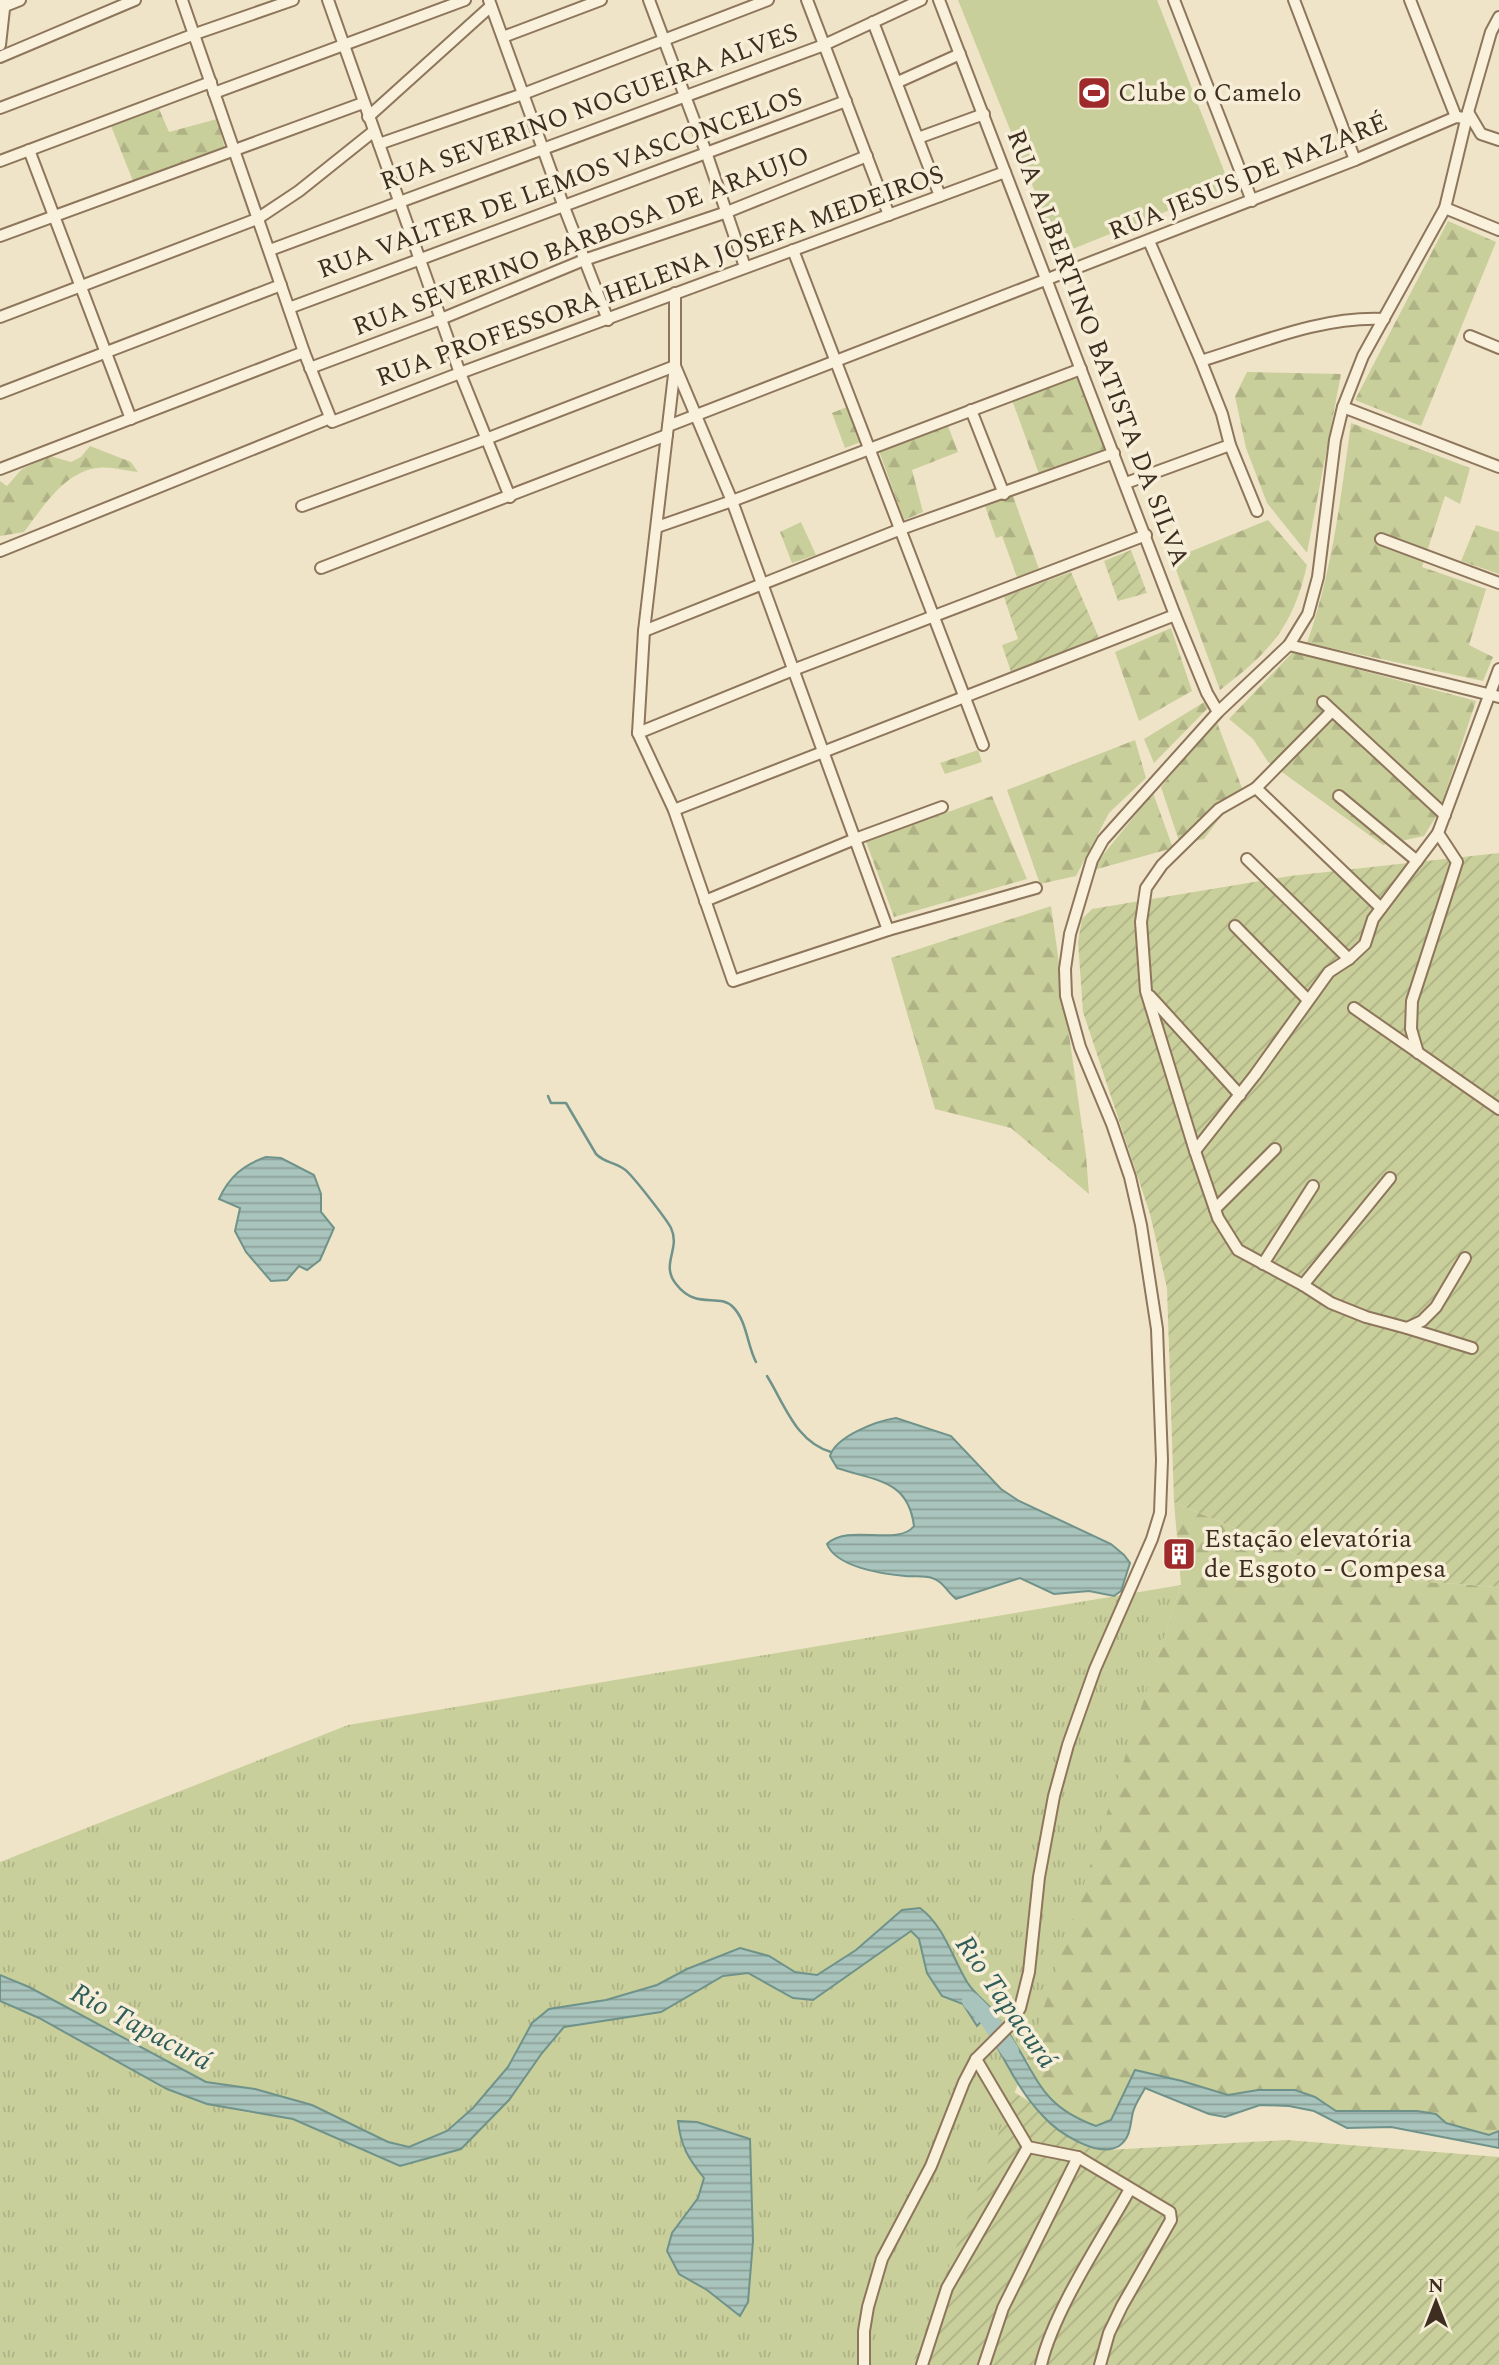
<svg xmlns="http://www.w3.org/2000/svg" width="1499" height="2365" viewBox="0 0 1499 2365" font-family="Spectral,serif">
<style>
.grass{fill:url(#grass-tufts)}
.forest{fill:url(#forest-firs)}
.garden{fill:url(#garden-furrows)}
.pitch{fill:#c9cf9b}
.water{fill:url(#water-rules);stroke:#6f938a;stroke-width:2}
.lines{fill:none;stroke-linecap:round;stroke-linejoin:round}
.stream{stroke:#6f938a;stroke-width:2.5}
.river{stroke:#a9c4bc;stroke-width:18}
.minor-casing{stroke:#8d765c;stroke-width:14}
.minor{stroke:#faf1dc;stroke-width:10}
.labels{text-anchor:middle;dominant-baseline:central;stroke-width:7;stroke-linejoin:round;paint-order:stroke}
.poi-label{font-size:26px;fill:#3d2e20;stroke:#f7eed8;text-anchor:start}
.street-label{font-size:26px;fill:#3d2e20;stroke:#f7eed8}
.water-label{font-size:28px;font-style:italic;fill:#2f5d5a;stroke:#f7eed8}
</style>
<defs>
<pattern id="grass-tufts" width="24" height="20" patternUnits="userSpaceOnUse" patternTransform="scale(1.75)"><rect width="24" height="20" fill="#c9cf9b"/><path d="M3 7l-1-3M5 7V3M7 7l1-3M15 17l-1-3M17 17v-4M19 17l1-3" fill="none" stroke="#aeb285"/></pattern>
<pattern id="forest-firs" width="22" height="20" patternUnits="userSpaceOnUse" patternTransform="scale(1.75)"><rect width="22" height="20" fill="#c9cf9b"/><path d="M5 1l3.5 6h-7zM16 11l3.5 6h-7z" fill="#aeb285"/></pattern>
<pattern id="garden-furrows" width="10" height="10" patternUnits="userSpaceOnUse" patternTransform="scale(1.75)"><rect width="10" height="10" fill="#c9cf9b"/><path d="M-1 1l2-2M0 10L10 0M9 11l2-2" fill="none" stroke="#aeb285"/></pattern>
<pattern id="water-rules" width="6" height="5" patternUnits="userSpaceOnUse" patternTransform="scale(1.75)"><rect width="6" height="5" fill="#a9c4bc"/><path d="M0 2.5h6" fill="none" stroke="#8ba098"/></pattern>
</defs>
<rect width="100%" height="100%" fill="#f0e4c8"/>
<polygon class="grass" points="1181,1585 1036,2036 912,2365 0,2365 0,1862 348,1725"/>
<g class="forest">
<polygon points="159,109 169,132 217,119 225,149 133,181 111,126"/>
<polygon points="1448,221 1496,242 1421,426 1355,400"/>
<polygon points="1247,372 1341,374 1307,553 1267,503 1246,448 1235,396"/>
<polygon points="1079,376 1108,451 1039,474 1012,400"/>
<polygon points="847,407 861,442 845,448 832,413"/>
<path d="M1351 423 1470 468 1460 504 1445 496 1422 567 1486 589 1469 645 1493 657 1483 681 1307 643C1332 572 1341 497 1351 423Z"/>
<polygon points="948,426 958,452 912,470 923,512 904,520 879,451"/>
<path d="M90 446 131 462 138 472C126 471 110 466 98 468 65 471 43 507 24 532L0 536V481L7 486 22 469 50 456 71 462 81 457Z"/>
<polygon points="1013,496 1039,569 1017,577 1002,536 996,538 985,506"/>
<path d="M1268 520 1307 565C1293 627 1269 653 1220 690L1172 559Z"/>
<polygon points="801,522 816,555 792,563 780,532"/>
<polygon points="1476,525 1499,532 1499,574 1461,561"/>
<polygon points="1171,628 1192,691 1139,721 1115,652"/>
<polygon points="1293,652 1476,701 1439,812 1424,836 1383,845 1268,762 1253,739 1229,719"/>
<polygon points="1206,701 1208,708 1154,763 1144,739"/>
<polygon points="1216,720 1242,788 1204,839 1180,844 1161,787"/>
<polygon points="1135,740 1146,778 1109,813 1076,876 1040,884 1007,790"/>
<polygon points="978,750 982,762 945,774 940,763"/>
<polygon points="1153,793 1173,848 1090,871"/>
<polygon points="992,796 1027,879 894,917 866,842"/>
<polygon points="1051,906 1086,1155 1089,1194 1011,1128 935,1109 891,958"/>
<path d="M1174 1502 1345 1576 1499 1587V2131L1489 2135 1445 2123 1436 2114 1336 2111 1315 2097 1228 2096 1182 2081 1135 2070 1111 2120 1096 2126C1057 2112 1043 2097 1027 2059L1181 1585Z"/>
</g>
<g class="garden">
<polygon points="1131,550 1147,593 1118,601 1104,561"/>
<polygon points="1071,572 1099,638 1011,672 1002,645 1018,639 1004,597"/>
<polygon points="1499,853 1499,1587 1345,1576 1174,1502 1167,1288 1150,1214 1083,1012 1078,942 1082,919 1092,909 1290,876"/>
<polygon points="1014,2092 1107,2150 1287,2140 1499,2157 1499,2365 912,2365"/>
</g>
<polygon class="pitch" points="958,0 1157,0 1230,186 1060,254"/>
<g class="water">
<path d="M266 1157 281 1158 314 1175 321 1194V1212L334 1228 320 1260 307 1270 299 1266 287 1280 271 1281 246 1252 235 1231 240 1208 219 1199C229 1177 243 1165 266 1157Z"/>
<path d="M896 1418 951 1436 1001 1489 1019 1501 1111 1544 1124 1555 1130 1563 1121 1591 1114 1596 1089 1591 1054 1594 1020 1578 956 1599C947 1592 943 1581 932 1578 924 1575 913 1577 905 1576 882 1574 836 1567 827 1544 848 1523 898 1547 914 1526 908 1479 875 1481 837 1468L830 1456C836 1436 877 1421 896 1418Z"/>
<path d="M920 1908C944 1926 952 1957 967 1982 973 1992 984 2001 993 2010L977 2026 963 2004 942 1996 927 1973 919 1939 911 1931 813 2000 793 1998 748 1973 723 1976 661 2012 564 2027 542 2053 509 2100 461 2149 400 2166 293 2119 207 2104 167 2089 39 2018 0 2001V1975L29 1987 206 2082 255 2089 312 2105 388 2142 409 2147 447 2131 473 2108 508 2067 532 2023 549 2009 606 2000 657 1985 687 1969 740 1948 769 1956 795 1972 817 1975 856 1950 902 1910Z"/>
<path d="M1008 2032C1039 2078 1039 2105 1096 2126L1111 2120 1135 2070 1182 2081 1228 2095 1258 2090H1295L1315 2097 1336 2111H1417L1436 2114 1446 2123 1489 2135 1499 2131V2148L1391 2127 1347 2128 1314 2111 1289 2106 1260 2105 1225 2117 1209 2114 1145 2088C1141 2096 1135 2104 1133 2112 1130 2124 1131 2138 1119 2146 1098 2159 1057 2132 1043 2116 1023 2096 1009 2068 995 2043Z"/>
<path d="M678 2121 697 2122 750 2139 753 2241 748 2302 740 2316 707 2290 679 2274 667 2251 672 2233 698 2198 704 2178C688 2158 681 2147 678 2121Z"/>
</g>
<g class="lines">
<g class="stream">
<path d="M548 1096 551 1103H566L596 1154C605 1163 614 1162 624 1169 631 1173 667 1220 671 1228 681 1249 660 1264 676 1284 697 1311 718 1292 733 1307 747 1321 747 1345 756 1362"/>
<path d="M767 1376C785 1405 796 1442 831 1452"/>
</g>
<polyline class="river" points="971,2001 988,2018 1010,2051"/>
<defs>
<g id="minor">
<polyline points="182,0 304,352 332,422 460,373 1005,172"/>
<polyline points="328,0 460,373 510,497"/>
<polyline points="489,0 564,207 608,320"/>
<polyline points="649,0 706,152 745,267"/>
<polyline points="807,0 889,215"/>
<polyline points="939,0 1175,615 1207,693 1218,712"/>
<polyline points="1174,0 1252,201"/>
<polyline points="1294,0 1355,160"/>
<polyline points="1410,0 1456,117"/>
<polyline points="5,6 20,0"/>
<polyline points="873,22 940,196"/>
<polyline points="503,37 601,0"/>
<polyline points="0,45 5,0"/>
<polyline points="0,57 135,0"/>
<polyline points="898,82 960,54"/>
<polyline points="214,93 465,0"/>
<polyline points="0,108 195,34 293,0"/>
<polyline points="1468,112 1481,134 1499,140"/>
<polyline points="368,117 491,6"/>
<polyline points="918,138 984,114"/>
<polyline points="379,144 523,94 768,0"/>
<polyline points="29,150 131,419"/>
<polyline points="0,161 211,82"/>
<polyline points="1445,208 1499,230"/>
<polyline points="0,236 363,103"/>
<polyline points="1149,241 1201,361 1222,414 1230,445 1257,511"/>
<polyline points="270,250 824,45 921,0"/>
<polyline points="793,250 983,745"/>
<polyline points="675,293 675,366 644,631 638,733 674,810 733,981 888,930 1036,888"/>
<polyline points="289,308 846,101"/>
<polyline points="0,317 257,219 299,191 374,131"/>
<polyline points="1470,336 1499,348"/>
<path d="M1201 361C1260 343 1321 316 1384 319"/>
<polyline points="310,368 441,319 584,260 727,212 867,156"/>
<polyline points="0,393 281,285"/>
<polyline points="1343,407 1499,467"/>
<polyline points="971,410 1004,494"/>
<polyline points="668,426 1355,160 1456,117 1466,118"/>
<polyline points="0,469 304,352"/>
<polyline points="1126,483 1230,445"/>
<polyline points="302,506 486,439 675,366 732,501 888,930"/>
<polyline points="657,527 732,501 1081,369"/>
<polyline points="1381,539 1499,583"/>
<polyline points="0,551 330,418"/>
<polyline points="321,568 667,435"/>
<polyline points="644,631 901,529 1114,453"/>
<polyline points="1289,645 1499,697"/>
<polyline points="1323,702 1445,815"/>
<polyline points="1332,711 1256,788 1381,908"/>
<polyline points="638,733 793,670 1146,535"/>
<polyline points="1256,788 1219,809 1162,865 1146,888 1141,922 1146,991 1195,1151 1218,1218 1238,1250 1303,1285 1331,1303 1366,1317 1407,1328 1422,1321 1436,1307 1465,1258"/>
<polyline points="1339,796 1417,861"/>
<polyline points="674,810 1175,615"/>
<polyline points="1247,859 1349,959"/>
<polyline points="705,901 855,839 942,807"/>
<polyline points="1235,926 1308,1000"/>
<polyline points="1150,996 1240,1095"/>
<polyline points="1354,1008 1499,1109"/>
<polyline points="1418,1053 1411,1029 1412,1001 1457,862 1438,833 1499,669"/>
<polyline points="1195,1151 1255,1075 1329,972 1349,959 1365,944 1373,919 1438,833"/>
<polyline points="1215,1209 1275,1149"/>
<polyline points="1263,1264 1313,1186"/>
<polyline points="1303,1285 1390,1178"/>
<polyline points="1407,1328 1472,1348"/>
<polyline points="976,2059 1028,2147 1078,2157 1170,2212 1171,2220 1122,2306 1109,2333 1100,2365"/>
<polyline points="864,2365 864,2331 868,2307 882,2259 931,2166 964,2082 976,2059 1010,2025 1020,2008 1029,1972 1039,1877 1054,1796 1068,1745 1095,1669 1152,1539 1160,1513 1162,1460 1157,1329 1141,1225 1130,1177 1112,1124 1080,1047 1066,996 1065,969 1070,934 1092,860 1103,840 1218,712 1289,645 1308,614 1318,577 1335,440 1343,407 1363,356 1445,208 1468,112 1491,32 1499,17"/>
<polyline points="922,2365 947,2288 1028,2147"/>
<polyline points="984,2365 1003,2308 1078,2157"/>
<path d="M1041 2365C1054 2310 1102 2239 1130 2189"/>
</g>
</defs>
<use href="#minor" class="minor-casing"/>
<use href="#minor" class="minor"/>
</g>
<defs>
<symbol id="stadium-square" viewBox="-11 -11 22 22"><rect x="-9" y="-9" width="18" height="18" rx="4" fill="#9e2a2b" stroke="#f7eed8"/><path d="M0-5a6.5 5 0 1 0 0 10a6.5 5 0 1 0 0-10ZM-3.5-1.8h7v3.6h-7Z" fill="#fff"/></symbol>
<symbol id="building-square" viewBox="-11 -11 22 22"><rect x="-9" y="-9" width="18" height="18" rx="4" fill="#9e2a2b" stroke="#f7eed8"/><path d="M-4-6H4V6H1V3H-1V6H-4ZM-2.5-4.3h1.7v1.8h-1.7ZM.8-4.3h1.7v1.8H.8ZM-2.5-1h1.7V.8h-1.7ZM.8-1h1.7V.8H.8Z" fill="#fff"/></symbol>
</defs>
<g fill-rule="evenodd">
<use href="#stadium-square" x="1075" y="74" width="38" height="38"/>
<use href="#building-square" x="1160" y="1535" width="38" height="38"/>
</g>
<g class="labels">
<g class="poi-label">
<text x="1118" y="93">Clube o Camelo</text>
<text x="1204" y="1539">Estação elevatória<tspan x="1204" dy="30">de Esgoto - Compesa</tspan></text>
</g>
<g class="street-label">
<text transform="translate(589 107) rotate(-20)">RUA SEVERINO NOGUEIRA ALVES</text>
<text transform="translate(1248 177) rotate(-22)">RUA JESUS DE NAZARÉ</text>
<text transform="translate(560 183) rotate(-20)">RUA VALTER DE LEMOS VASCONCELOS</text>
<text transform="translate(581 241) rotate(-21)">RUA SEVERINO BARBOSA DE ARAUJO</text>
<text transform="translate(660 276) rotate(-20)">RUA PROFESSORA HELENA JOSEFA MEDEIROS</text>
<text transform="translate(1098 348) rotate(69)">RUA ALBERTINO BATISTA DA SILVA</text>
</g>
<g class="water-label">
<text transform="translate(1006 2002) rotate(55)">Rio Tapacurá</text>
<text transform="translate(141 2027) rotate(28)">Rio Tapacurá</text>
</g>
</g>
<g transform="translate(1436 2302)" stroke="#f7eed8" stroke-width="5" paint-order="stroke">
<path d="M0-5L12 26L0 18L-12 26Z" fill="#3d2e20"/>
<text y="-10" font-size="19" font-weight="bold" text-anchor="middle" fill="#3d2e20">N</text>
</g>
</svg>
